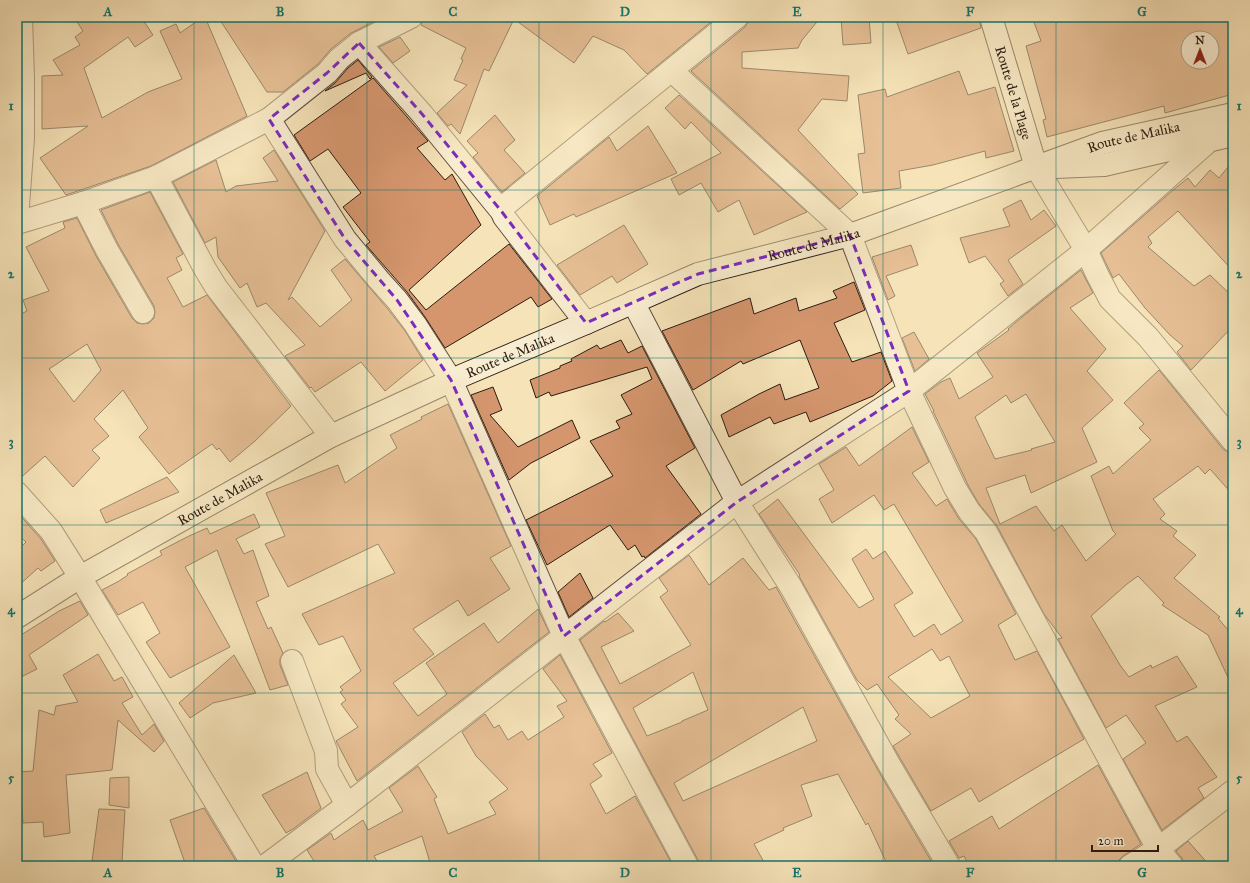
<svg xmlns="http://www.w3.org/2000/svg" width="1250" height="883" viewBox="0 0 1250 883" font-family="'IM FELL Great Primer',serif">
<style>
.building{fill:#d5966e;stroke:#2b1b12;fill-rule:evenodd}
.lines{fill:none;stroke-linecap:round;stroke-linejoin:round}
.minor-casing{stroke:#5e4d3c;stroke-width:24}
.secondary-casing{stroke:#2b1b12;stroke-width:24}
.minor{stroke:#f9edd1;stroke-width:22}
.secondary{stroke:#f9edd1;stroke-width:22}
.marked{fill:none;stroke:#7b2cbf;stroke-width:3;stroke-dasharray:8 5;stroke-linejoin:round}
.grid{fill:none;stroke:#0f766e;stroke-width:1;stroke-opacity:0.55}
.labels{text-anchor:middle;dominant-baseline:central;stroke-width:4;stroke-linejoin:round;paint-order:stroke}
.street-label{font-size:14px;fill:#2b1b12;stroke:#f9edd1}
.neatline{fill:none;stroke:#0f766e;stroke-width:1.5}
.grid-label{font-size:13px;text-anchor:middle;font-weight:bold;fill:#0f766e}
</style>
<rect width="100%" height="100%" fill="#f6e3b8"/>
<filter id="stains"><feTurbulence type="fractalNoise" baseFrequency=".005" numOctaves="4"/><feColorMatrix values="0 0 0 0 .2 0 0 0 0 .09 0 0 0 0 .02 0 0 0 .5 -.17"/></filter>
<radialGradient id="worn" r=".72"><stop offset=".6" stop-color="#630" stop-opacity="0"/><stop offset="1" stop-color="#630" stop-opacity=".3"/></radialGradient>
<g class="building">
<polygon points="74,17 141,17 153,35 135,47 128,37 84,68 102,118 148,92 182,79 160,31 176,24 180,33 203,17 205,17 247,116 151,166 66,195 40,158 88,126 42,129 42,76 63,75 53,60 80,45 75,37 83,31"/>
<polygon points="218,17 383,17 351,33 331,49 318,64 283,92 267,92"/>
<polygon points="423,17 717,17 647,74 624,50 593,36 574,63 514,19 489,71 484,69 460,134 451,124 448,126 437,113 467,85 454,80 463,60 461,59 466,48 421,25"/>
<polygon points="749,17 821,17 802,40 798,48 742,52 742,68 849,76 847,101 822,99 798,130 858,194 840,209 691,71 745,27 748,22"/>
<polygon points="841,17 869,17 871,43 843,45"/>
<polygon points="895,17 979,17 981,28 908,54"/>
<path d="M1032 17H1233V94L1165 113 1164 106 1047 137 1043 120 1046 119 1026 46 1041 41ZM1188 38H1212V62H1188Z"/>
<polygon points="400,37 410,51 393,63 379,47"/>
<polygon points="358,60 372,77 370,79 366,73 325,91 335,83 348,68"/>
<polygon points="959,71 968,95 995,87 1014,151 986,158 985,151 933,165 899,171 901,188 863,193 858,154 865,153 858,95 885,89 887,97"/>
<polygon points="373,78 428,141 417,148 445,180 452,174 481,225 409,290 426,310 509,244 552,299 538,307 531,297 445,348 425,317 407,292 366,245 370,242 343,207 361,193 328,149 310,161 294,135"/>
<polygon points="679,95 807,212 754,235 739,200 718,212 701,183 679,195 671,179 721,153 691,122 685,129 665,108"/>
<polygon points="495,115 515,140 504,150 525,173 502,192 473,157 478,153 467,141"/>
<polygon points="648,126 677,173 576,217 574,214 550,225 537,196 609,137 617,151"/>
<polygon points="274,150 325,231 288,300 292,297 320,327 352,300 331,270 345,259 387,308 405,331 423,360 385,391 361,362 315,392 311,387 310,388 285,356 305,345 266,303 257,307 247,283 240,288 218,257 216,237 205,243 173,182 216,160 226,192 236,186 278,181 263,158"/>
<polygon points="1233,161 1233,271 1178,211 1148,237 1152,243 1148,247 1194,286 1210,275 1233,297 1233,326 1191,370 1177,352 1183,346 1170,335 1145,308 1119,274 1113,278 1101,253 1172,191 1188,178 1195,187 1210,170 1219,178"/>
<path d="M150 192 183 254 176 258 182 270 167 278 183 307 207 295 291 406 255 441 230 462 219 448 217 450 212 444 169 474 139 437 148 428 123 390 94 419 109 436 92 450 100 458 73 487 45 456 17 481V316L27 311 23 300 49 291 26 247 65 228 63 222 77 218 96 256 132 318 137 323 143 324 149 323 154 318 155 312 154 306 118 244 101 210ZM87 344 101 370 74 402 49 369Z"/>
<polygon points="1021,200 1031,220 1044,210 1056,226 1008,260 1023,284 1008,296 1000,284 1004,281 985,256 969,263 960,238 1010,226 1003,209"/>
<polygon points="624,225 648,264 617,283 612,276 580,295 557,265"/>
<polygon points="911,245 918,265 886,276 895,296 888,300 872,257"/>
<path d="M1081 270 1093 293 1070 308 1106 349 1087 371 1113 400 1082 428 1097 462 1031 493 1025 475 986 488 1000 524 1036 506 1054 531 1062 525 1086 561 1116 534 1113 531 1091 476 1109 466 1113 474 1151 440 1139 428 1144 424 1124 403 1159 370 1223 449 1228 452 1233 453V495L1210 469 1205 474 1198 466 1153 499 1165 514 1160 519 1177 531 1173 536 1196 555 1174 578 1220 617 1218 618 1233 636V688L1208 635 1162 605 1164 603 1138 576 1127 584 1091 616 1120 665 1129 677 1151 665 1152 668 1177 656 1197 687 1155 706 1177 742 1187 736 1217 777 1198 788 1204 798 1162 830 1123 759 1146 743 1126 715 1106 728 1058 639 1062 638 1044 614 997 526 979 504 969 487 933 411H934L925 394 941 382 950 378 959 399 993 377 977 353 1009 330 1008 329 1022 317ZM1026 394 1055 442 1031 449 1032 450 995 459 975 417 1006 395 1011 403Z"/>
<polygon points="854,282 865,310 834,323 852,362 881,352 892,381 873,396 810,422 806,412 774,424 770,417 729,437 721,415 759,394 780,384 785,400 819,388 800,340 743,364 741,361 693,390 662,331 750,298 754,314 796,298 799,311 837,298 833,291"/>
<polygon points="914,332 929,359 915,371 902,338"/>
<polygon points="621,340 628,353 642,346 695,448 666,466 701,514 645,558 644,556 642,557 635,545 628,550 610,525 547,565 526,520 613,476 590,441 620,428 616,421 632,414 621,395 652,379 647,367 551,396 549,392 536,398 530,380 560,368 560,366 572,361 571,359 597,345 600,349"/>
<polygon points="493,387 502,410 490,415 518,447 572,420 580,438 531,463 509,480 471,395"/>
<polygon points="448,404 511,546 490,558 510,589 468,616 458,600 413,629 434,654 393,683 418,716 447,694 426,663 484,623 498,643 538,609 549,632 357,781 336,741 358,727 341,704 346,700 340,692 343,690 340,687 361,671 343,636 319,645 302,614 395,573 378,544 288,587 265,544 285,536 266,493 338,465 345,483 397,448 390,435 422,419 421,417"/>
<path d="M912 427 929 462 912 473 936 506 947 499 959 519 976 539 1016 614 998 625 1015 660 1037 651 1084 739 979 802 971 788 931 811 893 746 911 734 895 719 899 715 877 684 867 690 857 680 799 576 800 575 759 514 778 499 859 608 874 599 852 559 866 549 873 559 885 551 913 593 894 605 914 637 934 624 941 635 963 621 894 504 884 510 874 495 832 523 819 499 834 490 819 464 846 447 859 466ZM932 649 940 661 949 656 970 696 931 718 888 677Z"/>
<polygon points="167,477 179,492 106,523 100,510"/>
<polygon points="17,512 41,539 55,561 41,571 38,568 17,587 17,551 26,542 17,534"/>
<polygon points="254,514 260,527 236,539 244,554 253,550 269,596 256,602 268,629 271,627 283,653 280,659 280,665 288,685 270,690 217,550 185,567 230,647 170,678 146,642 160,633 143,602 118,615 102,590 119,581 128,575 127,574 162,555 160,551 189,536 207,528 210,534"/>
<path d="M689 555 709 585 743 558 769 590 776 587 879 772 934 866H888L868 823 866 825 838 774 801 785 812 816 783 828 784 830 754 844 766 866H699L698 860 580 640 604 621 605 622 618 613 634 631 601 647 620 684 691 645 660 597 668 591 659 578ZM693 672 708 710 682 721V722L647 736 633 708ZM803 707 817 741 683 801 674 783Z"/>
<polygon points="580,573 593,598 569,617 558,592"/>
<polygon points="80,601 88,615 29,655 37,669 17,679 17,635 18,637 59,611"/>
<polygon points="98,654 114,681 122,677 133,697 122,703 142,735 154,724 164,741 154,752 118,720 112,770 66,775 70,833 44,837 43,822 23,823 21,797 17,797 17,772 33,771 39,710 54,715 56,706 78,702 63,675"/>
<polygon points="234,655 256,693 213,703 190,718 179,703"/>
<polygon points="560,655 612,753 593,764 602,776 590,784 606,814 635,796 673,866 431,866 422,836 374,856 380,866 317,866 307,850 331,833 334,840 363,820 368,830 403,811 389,788 418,766 437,797 434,799 448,834 496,814 489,802 508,789 476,756 462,732 485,714 494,728 499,725 508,740 522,731 528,740 564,717 557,706 567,701 543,669"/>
<polygon points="1098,765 1141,844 1123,856 1119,860 1118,866 969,866 964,856 959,858 949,841 992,816 999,829"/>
<polygon points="307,772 321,808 293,829 286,833 262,795"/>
<polygon points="129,777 129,808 109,805 110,778"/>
<polygon points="204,808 239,866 189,866 195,863 185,863 170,820"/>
<polygon points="99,809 125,810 122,862 92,861"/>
<polygon points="1188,841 1210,866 1184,866 1182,858 1176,851"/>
</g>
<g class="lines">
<defs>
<g id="minor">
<polyline points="359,43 422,114 502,212 504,217 586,323"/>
<polyline points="672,71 850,235 909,391 955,488 969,511 986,532 1158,849 1172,866"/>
<polyline points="269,119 345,239 379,280 397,300 415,324 451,380 564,636 687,866"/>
<polyline points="1036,167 1086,250 1097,274 1110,299 1148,337 1233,441"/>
<polyline points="156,177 205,269 216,287 331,436"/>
<polyline points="83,203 107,250 143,312"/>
<polyline points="502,212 503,207 737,17"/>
<polyline points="17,219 23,138 23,78 21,17"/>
<polyline points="17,223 83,203 156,177 269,119 327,73 339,59 359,43 411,17"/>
<polyline points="633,302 737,502 791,587 890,766 949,866"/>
<polyline points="17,493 51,531 80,577 254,866"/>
<polyline points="292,661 326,751 327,769 347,805"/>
<polyline points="265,866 347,805 737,502 909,391 1086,250 1211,139"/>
<polyline points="1130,866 1158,849 1233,791"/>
</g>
<g id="secondary">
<path id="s1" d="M991 17 1036 167"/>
<polyline points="1055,167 1104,165 1233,135"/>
<path id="s2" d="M17 617 80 577 331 436 461 376 586 323 698 274 850 235 1102 143 1233 114"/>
</g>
</defs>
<use href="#minor" class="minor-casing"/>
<use href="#secondary" class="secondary-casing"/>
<use href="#minor" class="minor"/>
<use href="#secondary" class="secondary"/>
</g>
<path d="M0 0H1250V883H0ZM359 43 422 114 502 212 586 323 698 274 850 235 909 391 737 502 564 636 451 380 397 300 345 239 269 119 327 73Z" fill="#f6e3b8" fill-opacity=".55" fill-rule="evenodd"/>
<path class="marked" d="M359 43 422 114 502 212 586 323 698 274 850 235 909 391 737 502 564 636 451 380 397 300 345 239 269 119 327 73Z"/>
<path class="grid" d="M194 17V866M367 17V866M539 17V866M711 17V866M883 17V866M1056 17V866M17 190H1233M17 358H1233M17 525H1233M17 693H1233"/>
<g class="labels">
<g class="street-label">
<text stroke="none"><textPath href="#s1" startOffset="79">Route de la Plage</textPath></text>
<text stroke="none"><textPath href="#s2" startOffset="1221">Route de Malika</textPath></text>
<text stroke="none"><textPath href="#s2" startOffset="883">Route de Malika</textPath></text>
<text stroke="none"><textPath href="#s2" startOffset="559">Route de Malika</textPath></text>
<text stroke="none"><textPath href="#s2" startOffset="235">Route de Malika</textPath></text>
</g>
</g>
<rect width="1250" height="883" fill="none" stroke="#f6e3b8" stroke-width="44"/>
<g transform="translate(1200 50)"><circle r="19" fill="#f9edd1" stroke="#a79985"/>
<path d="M0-3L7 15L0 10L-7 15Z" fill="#8f2418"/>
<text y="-6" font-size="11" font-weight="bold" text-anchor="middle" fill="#2b1b12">N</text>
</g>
<path d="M1092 845v6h66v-6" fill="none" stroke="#2b1b12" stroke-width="2"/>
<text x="1098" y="845" font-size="12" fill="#2b1b12" stroke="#f9edd1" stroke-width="3" paint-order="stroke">20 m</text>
<rect x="22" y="22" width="1206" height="839" class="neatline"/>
<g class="grid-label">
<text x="108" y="16">A</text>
<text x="280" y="16">B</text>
<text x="453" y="16">C</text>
<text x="625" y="16">D</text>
<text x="797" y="16">E</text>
<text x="970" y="16">F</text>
<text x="1142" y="16">G</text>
<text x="11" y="110">1</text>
<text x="1239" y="110">1</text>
<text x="11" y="278">2</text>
<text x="1239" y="278">2</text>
<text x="11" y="446">3</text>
<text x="1239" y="446">3</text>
<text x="11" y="614">4</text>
<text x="1239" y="614">4</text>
<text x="11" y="782">5</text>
<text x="1239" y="782">5</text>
<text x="108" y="877">A</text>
<text x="280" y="877">B</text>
<text x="453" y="877">C</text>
<text x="625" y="877">D</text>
<text x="797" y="877">E</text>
<text x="970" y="877">F</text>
<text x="1142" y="877">G</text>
</g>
<rect width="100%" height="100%" filter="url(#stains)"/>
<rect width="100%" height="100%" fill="url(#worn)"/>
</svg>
